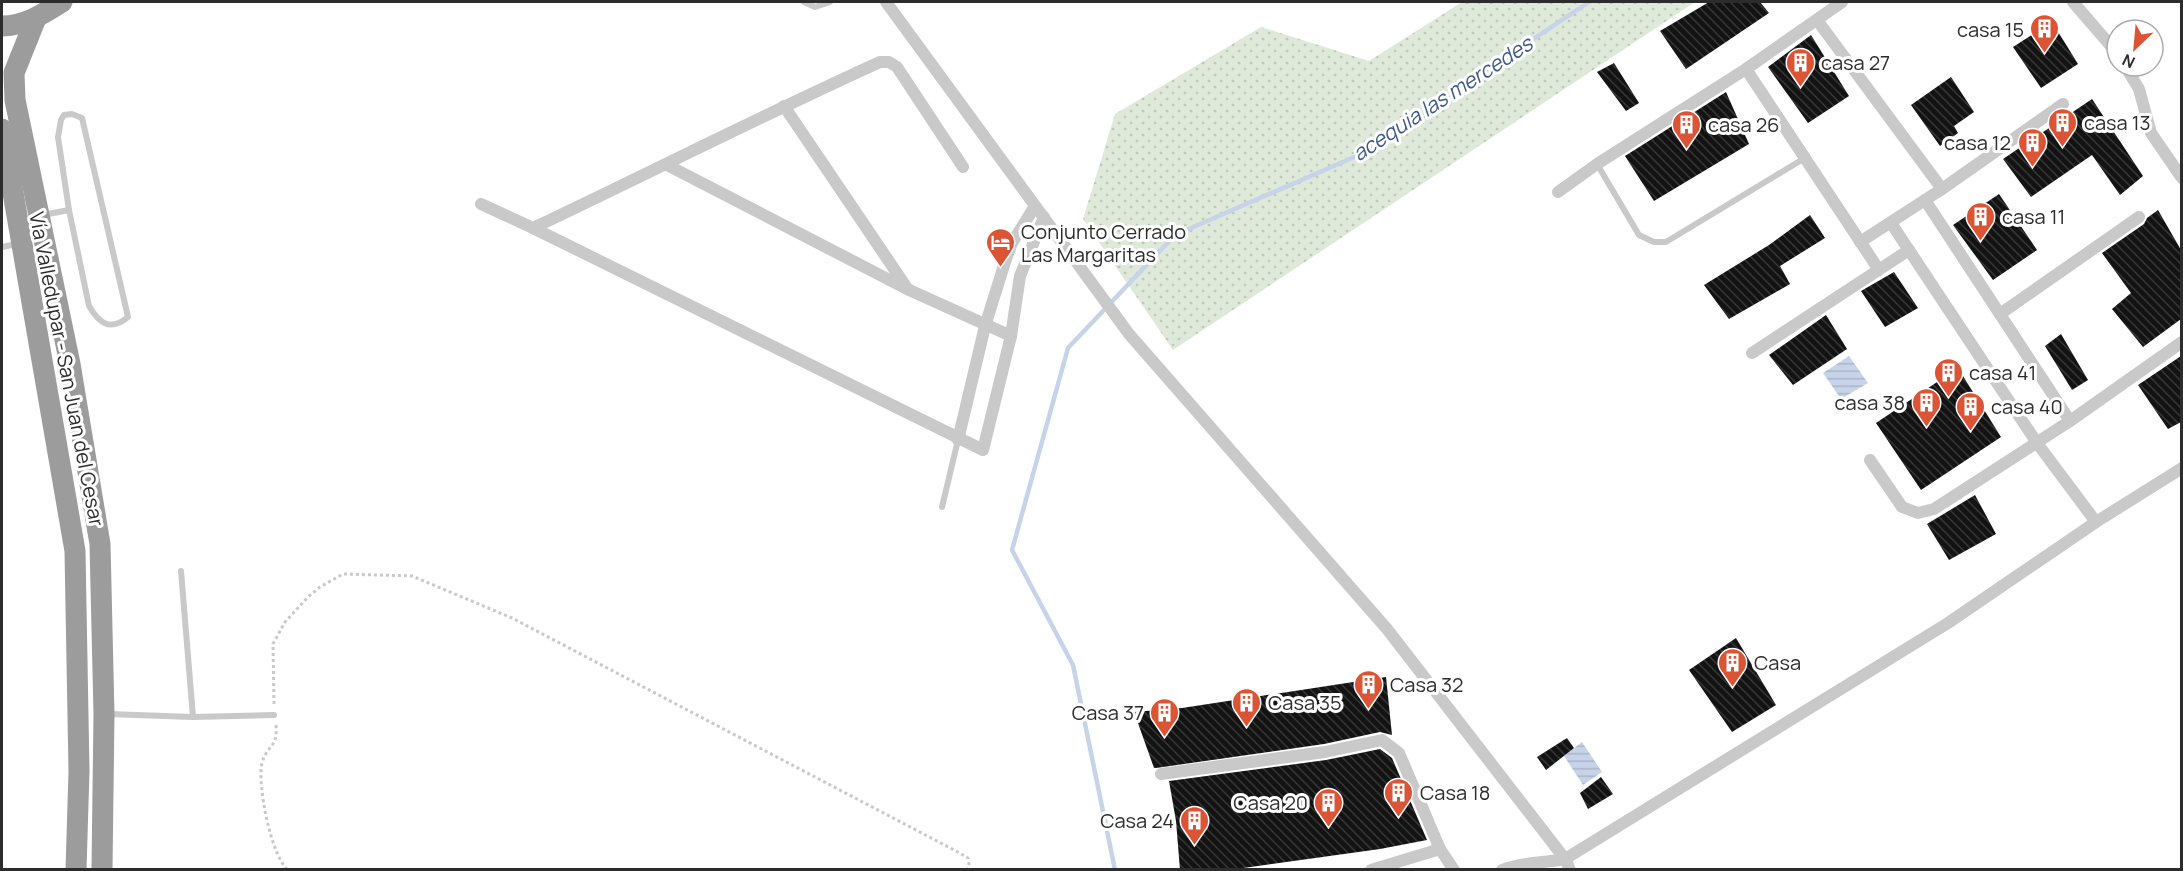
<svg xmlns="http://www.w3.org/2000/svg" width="2183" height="871" viewBox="0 0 2183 871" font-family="Manrope,sans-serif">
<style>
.grass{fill:url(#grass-dots)}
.water{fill:url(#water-rules)}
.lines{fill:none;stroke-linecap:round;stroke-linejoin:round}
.stream{stroke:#c7d3e8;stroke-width:4.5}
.building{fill:url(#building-back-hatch)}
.path{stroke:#c9c9c9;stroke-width:3;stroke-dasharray:3 3;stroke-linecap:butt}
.service{stroke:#c9c9c9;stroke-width:6}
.minor{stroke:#c9c9c9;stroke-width:12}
.trunk{stroke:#9c9c9c;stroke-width:21}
.labels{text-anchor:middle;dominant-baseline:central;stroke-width:6;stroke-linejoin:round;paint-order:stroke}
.poi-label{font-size:20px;fill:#2c2c2c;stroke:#fff;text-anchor:start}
.street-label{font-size:20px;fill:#2c2c2c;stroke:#fff}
.water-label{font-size:21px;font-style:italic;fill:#3f5989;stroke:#fff}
</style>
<defs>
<pattern id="grass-dots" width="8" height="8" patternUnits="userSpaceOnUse" patternTransform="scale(1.5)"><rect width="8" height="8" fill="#dee9da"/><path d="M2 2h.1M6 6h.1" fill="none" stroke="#bfc8bb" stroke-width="1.8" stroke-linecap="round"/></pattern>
<pattern id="water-rules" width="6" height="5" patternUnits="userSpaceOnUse" patternTransform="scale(1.5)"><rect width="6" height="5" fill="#c7d3e8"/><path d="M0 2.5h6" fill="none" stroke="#abb5c7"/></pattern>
<pattern id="building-back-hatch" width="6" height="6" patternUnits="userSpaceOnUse" patternTransform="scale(1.5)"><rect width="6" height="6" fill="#131313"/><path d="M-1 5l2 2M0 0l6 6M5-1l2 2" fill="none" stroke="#363636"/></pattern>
</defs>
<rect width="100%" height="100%" fill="#fff"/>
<polygon class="grass" points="1462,2 1695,2 1173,350 1083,219 1115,114 1261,27 1369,61"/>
<g class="water">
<polygon points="1849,356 1868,383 1841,399 1823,373"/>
<polygon points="1582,742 1602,772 1583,785 1564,756"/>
</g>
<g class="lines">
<polyline class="stream" points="1115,870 1073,665 1012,550 1068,348 1175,235 1359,155 1589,2"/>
</g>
<g class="building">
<polygon points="1709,2 1760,2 1769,13 1686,69 1660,31"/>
<polygon points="2052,22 2078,64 2041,88 2013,47"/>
<polygon points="1811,35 1849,96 1808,123 1768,67"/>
<polygon points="1614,63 1639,103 1626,111 1597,72"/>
<polygon points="1951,77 1974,112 1954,126 1958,133 1940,146 1911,105"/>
<polygon points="1726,92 1749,144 1654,201 1625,156"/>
<polygon points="2092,99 2143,176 2120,195 2092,155 2031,197 2003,159"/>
<polygon points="1999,194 2037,250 1993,280 1953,225"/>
<polygon points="2158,210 2181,250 2181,319 2143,347 2112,309 2131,293 2102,253 2144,224 2147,218"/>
<polygon points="1810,215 1825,238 1780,266 1790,284 1729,319 1704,285 1769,245"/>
<polygon points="1894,272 1918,308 1885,327 1861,291"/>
<polygon points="1826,315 1847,349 1793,385 1769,355"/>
<polygon points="2061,334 2088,380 2072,390 2045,346"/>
<polygon points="2181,356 2181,422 2168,429 2138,385"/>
<polygon points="1958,368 2001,437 1921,490 1876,423"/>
<polygon points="1975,495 1996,534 1949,560 1927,524"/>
<polygon points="1736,638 1776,705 1732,732 1689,670"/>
<polygon points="1386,677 1392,735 1380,732 1324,744 1156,768 1154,768 1134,712 1182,708"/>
<polygon points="1567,738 1574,748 1546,770 1537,757"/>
<polygon points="1380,749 1392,758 1427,840 1380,849 1229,870 1180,870 1176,821 1169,781 1326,760"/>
<polygon points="1601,777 1613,794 1588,809 1580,793"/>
</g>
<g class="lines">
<g class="path">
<polyline points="274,704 273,644 285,622 308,597 320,587 343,574 412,576 512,618 956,851 968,858 969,864 967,870"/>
<path d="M276 725C278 748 267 745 262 763 257 784 271 856 288 870"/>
</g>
<g class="service">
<polyline points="804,2 815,7 830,2"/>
<path d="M72 114 82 118 128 317C110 332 99 323 89 306L69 210 58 137 61 120 64 115Z"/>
<polyline points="1597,164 1639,235 1654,242 1666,242 1805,158"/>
<polyline points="43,215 69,210"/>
<polyline points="2,247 17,244"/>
<polyline points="942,507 958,440"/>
<polyline points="181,571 193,717"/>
<polyline points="108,714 193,717 274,715"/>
</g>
<g class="minor">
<polyline points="886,2 1129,334 1387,629 1565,859 1570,870"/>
<polyline points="2073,2 2117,53"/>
<polyline points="1817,20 1942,189"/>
<polyline points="2125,66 2139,89 2151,133 2182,178"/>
<polyline points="1746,69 1879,270"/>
<polyline points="784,106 907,288"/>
<polyline points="667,165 907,289 1011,336"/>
<polyline points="1558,192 1597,164 1746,69 1842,2"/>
<polyline points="1925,200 2070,421"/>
<polyline points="481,204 533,228 983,450 1011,336 1020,276 1044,217"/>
<polyline points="1891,223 2037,443 2096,522"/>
<path d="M533 228C649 173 763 115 880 62H889L897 67 963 167"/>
<polyline points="1860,242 1942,189 2063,104"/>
<polyline points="2000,314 2139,217"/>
<polyline points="1752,353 1909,250"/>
<polyline points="958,440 985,326 1006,259 1012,243 1035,206"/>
<polyline points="1870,460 1902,507 1918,513 1934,509 2070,421 2182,342"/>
<polyline points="1161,774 1325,752 1382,740 1399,753 1440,849 1454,870"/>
<polyline points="1371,870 1440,849"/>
<path d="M1502 870C1522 862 1544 863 1565 859L1948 623 2096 522 2182 468"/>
</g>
<g class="trunk">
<polyline points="36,18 14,73 15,100 70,364 100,544 104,714 102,870"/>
<path d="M2 26C25 26 43 14 62 2"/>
<polyline points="2,129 75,551 79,771 76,870"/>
</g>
</g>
<defs>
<symbol id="building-pin" viewBox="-11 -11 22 30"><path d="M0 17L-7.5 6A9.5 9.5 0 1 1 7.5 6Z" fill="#db5436" stroke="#fff"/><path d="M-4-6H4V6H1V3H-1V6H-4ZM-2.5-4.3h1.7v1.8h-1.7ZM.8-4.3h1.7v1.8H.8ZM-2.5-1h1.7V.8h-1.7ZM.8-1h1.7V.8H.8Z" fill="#fff"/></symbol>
<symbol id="hotel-pin" viewBox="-11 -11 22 30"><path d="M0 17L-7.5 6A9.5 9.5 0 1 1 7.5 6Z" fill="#db5436" stroke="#fff"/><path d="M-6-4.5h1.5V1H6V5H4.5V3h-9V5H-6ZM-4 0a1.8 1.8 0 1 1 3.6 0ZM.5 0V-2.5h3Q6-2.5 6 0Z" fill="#fff"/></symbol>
</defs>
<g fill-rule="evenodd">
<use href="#building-pin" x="2028" y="12" width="33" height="45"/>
<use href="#building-pin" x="1784" y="46" width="33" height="45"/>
<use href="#building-pin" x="2046" y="106" width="33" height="45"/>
<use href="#building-pin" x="1670" y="108" width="33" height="45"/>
<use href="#building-pin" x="2016" y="126" width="33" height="45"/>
<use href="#building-pin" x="1964" y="200" width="33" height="45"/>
<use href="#hotel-pin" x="984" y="226" width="33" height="45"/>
<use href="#building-pin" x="1932" y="356" width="33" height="45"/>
<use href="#building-pin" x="1910" y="386" width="33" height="45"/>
<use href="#building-pin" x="1954" y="390" width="33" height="45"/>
<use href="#building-pin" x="1716" y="646" width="33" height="45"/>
<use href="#building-pin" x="1352" y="668" width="33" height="45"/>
<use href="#building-pin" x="1230" y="686" width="33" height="45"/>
<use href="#building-pin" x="1148" y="696" width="33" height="45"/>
<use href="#building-pin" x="1382" y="776" width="33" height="45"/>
<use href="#building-pin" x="1312" y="786" width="33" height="45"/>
<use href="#building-pin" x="1178" y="804" width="33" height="45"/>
</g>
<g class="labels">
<g class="poi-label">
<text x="2024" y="29" text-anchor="end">casa 15</text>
<text x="1821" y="62">casa 27</text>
<text x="2084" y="122">casa 13</text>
<text x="1708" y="124">casa 26</text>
<text x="2011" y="142" text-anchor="end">casa 12</text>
<text x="2002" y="216">casa 11</text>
<text x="1021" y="231">Conjunto Cerrado<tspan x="1021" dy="23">Las Margaritas</tspan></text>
<text x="1969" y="372">casa 41</text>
<text x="1905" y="402" text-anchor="end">casa 38</text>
<text x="1991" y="406">casa 40</text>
<text x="1754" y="662">Casa</text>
<text x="1390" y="684">Casa 32</text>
<text x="1268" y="702">Casa 35</text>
<text x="1144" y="712" text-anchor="end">Casa 37</text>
<text x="1420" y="792">Casa 18</text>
<text x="1308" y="802" text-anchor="end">Casa 20</text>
<text x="1174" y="820" text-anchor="end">Casa 24</text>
</g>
<g class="street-label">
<text transform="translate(67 369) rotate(79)">Vía Valledupar - San Juan del Cesar</text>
</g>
<g class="water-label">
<text transform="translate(1442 98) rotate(-33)">acequia las mercedes</text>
</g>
</g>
<rect width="2183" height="871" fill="none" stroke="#2c2c2c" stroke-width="6"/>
<g transform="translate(2135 48) rotate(206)"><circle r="28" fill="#ffffff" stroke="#ababab" stroke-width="1.5"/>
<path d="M0-4.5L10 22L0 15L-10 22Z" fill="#db5436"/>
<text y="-9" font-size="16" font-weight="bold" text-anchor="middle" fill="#2c2c2c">N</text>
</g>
</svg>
